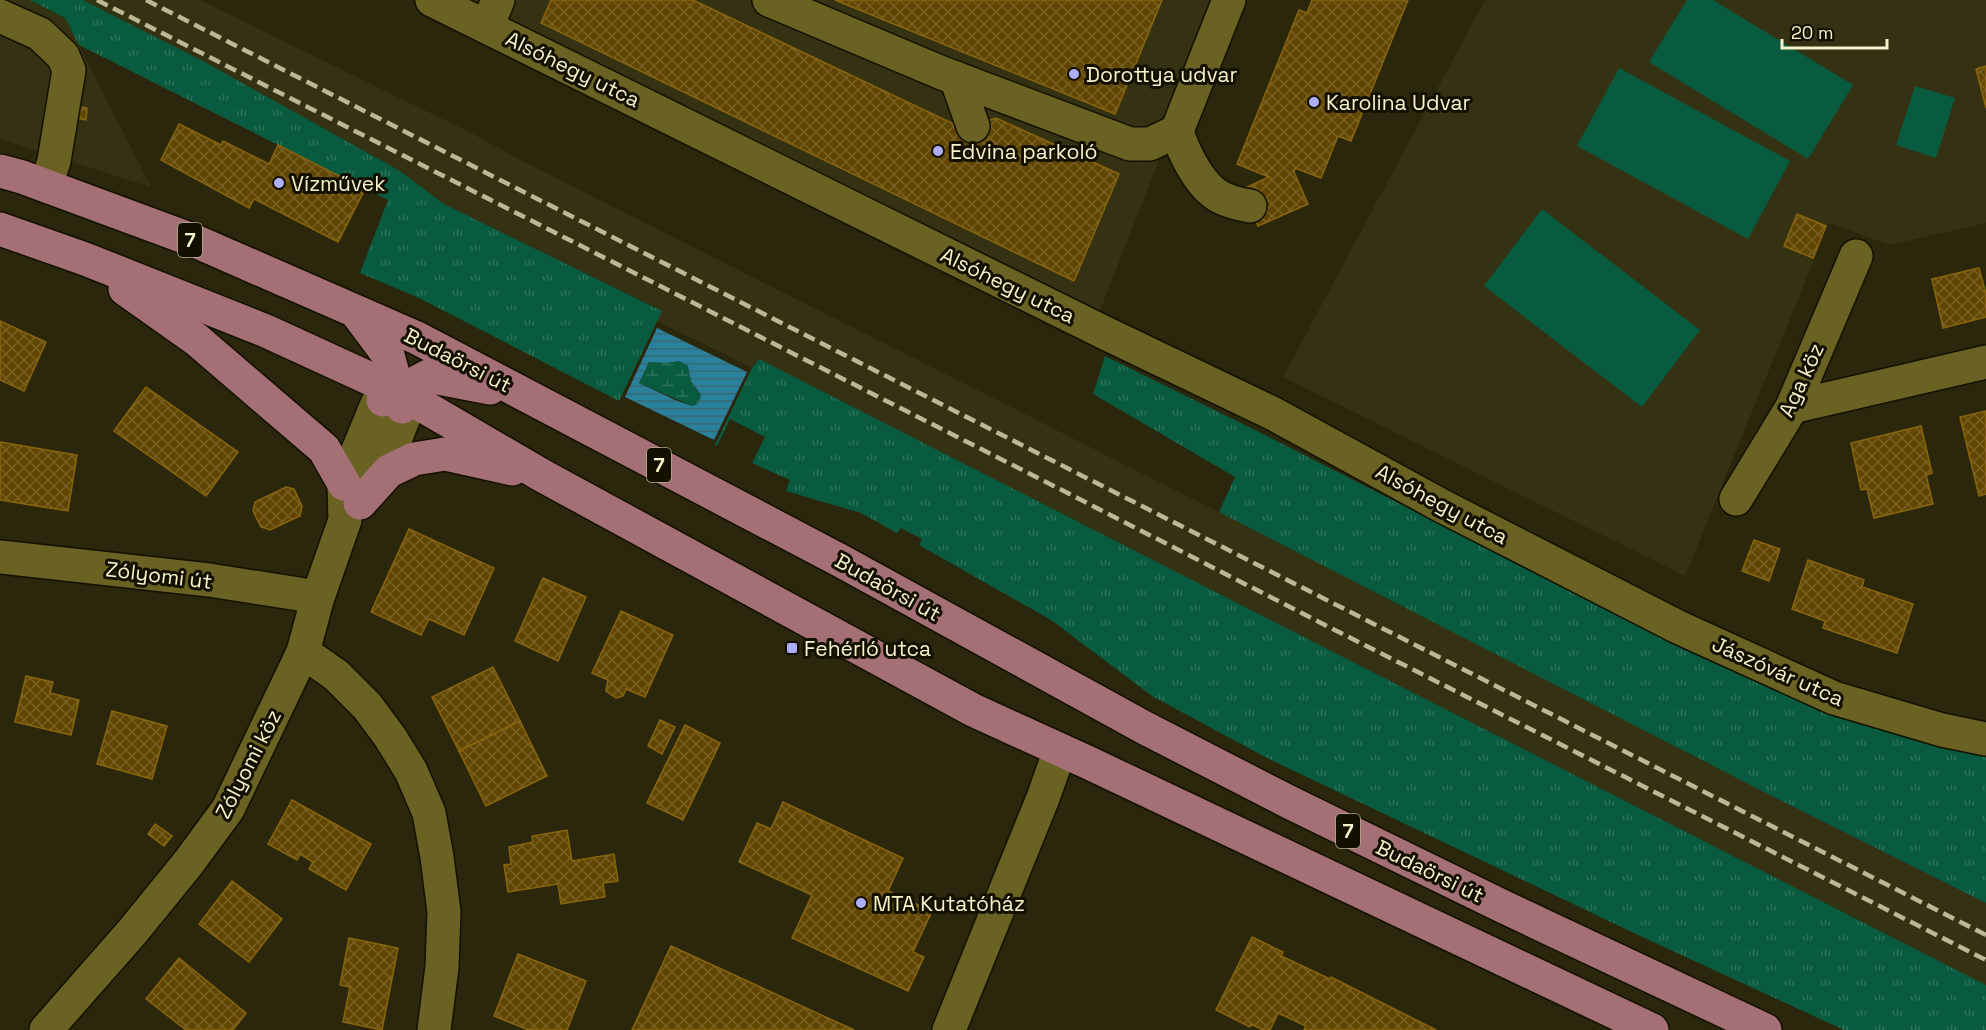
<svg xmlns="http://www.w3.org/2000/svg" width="1986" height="1030" viewBox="0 0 1986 1030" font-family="'Space Grotesk',sans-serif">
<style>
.built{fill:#353214}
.grass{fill:url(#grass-tufts)}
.wetland{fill:url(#wetland-marsh)}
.garden{fill:#085b3f}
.water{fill:url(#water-rules);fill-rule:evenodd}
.building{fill:url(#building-cross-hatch);stroke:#89650c;stroke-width:1.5}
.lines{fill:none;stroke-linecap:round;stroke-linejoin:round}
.minor-casing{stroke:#131000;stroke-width:36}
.major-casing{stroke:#131000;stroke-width:36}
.minor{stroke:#696223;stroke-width:33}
.major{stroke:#a46f75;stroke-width:33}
.rail{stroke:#bcb894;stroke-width:4.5;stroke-dasharray:12 6;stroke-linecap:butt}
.poi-dot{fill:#aeaefb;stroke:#131000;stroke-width:2}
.labels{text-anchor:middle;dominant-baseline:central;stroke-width:6;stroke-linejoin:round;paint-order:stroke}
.shield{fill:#131000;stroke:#b2ae8d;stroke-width:1.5}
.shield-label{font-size:20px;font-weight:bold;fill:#f6f2ca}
.street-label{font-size:21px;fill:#f6f2ca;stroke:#131000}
.poi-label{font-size:21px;fill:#f6f2ca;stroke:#131000;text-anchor:start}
</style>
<defs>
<pattern id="grass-tufts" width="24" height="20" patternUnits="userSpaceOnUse" patternTransform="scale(1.5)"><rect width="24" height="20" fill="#085b3f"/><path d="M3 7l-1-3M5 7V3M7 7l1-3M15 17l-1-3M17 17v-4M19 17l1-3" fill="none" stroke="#2d7359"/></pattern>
<pattern id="wetland-marsh" width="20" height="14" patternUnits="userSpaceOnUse" patternTransform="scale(1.5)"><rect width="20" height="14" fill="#085b3f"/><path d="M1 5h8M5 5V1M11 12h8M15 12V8" fill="none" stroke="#2d7359"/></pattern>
<pattern id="water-rules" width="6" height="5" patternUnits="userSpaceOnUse" patternTransform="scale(1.5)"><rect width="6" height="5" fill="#2a819d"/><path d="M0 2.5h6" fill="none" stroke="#386872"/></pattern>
<pattern id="building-cross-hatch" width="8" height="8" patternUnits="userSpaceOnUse" patternTransform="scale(1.5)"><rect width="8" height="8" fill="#614601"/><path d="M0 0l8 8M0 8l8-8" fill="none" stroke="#786125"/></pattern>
</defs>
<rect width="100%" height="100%" fill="#2a270d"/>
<g class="built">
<polygon points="0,0 30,0 65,18 151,187 0,139"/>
<polygon points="83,0 200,0 471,133 526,163 1219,512 1762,791 1986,903 1986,985 759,359 752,368 657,321 661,310 444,204 400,171 205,62"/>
<polygon points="470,0 1222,0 1099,313 528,31"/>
<polygon points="1485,0 1986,0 1986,223 1890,245 1829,223 1685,576 1283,377"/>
</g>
<g class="grass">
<polygon points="30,0 83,0 205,62 400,171 444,204 662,311 619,401 419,298 360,273 388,200 79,45 65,18"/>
<polygon points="1105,356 1259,432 1657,635 1829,712 1900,735 1986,757 1986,903 1762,791 1219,512 1235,477 1093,394"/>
<polygon points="759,359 1986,985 1986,1030 1844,1030 1636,934 1267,758 1152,696 1051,620 919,545 922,539 901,528 897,533 861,513 786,491 790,480 752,463 765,437 730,419 717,446 715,445 752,368"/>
</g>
<polygon class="wetland" points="679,361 688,366 691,381 701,396 698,404 692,406 639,383 649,362 666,363"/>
<g class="garden">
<polygon points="1687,0 1713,0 1853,85 1808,159 1649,62"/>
<polygon points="1619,68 1790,161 1748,239 1577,146"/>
<polygon points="1915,86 1955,98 1936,158 1896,145"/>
<polygon points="1542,209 1700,330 1642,407 1484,286"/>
</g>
<path class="water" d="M657 328 747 372 714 440 625 397ZM679 361 688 366 691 381 701 395 698 404 692 406 675 400 639 383 649 362 666 363Z"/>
<g class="building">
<polygon points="551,0 693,0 964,129 996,118 1119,174 1074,281 541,23"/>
<polygon points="835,0 1162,0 1115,114"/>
<polygon points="1312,0 1408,0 1351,141 1338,136 1321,178 1295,168 1294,172 1308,204 1258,226 1243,189 1269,177 1237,164 1299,10 1307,13"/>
<polygon points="1986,66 1986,108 1976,69"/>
<polygon points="76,106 87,108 86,120 74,118"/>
<polygon points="179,124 221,145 223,141 269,164 278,145 365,189 338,242 254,199 249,208 161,160"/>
<polygon points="1797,214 1826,226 1813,258 1784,246"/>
<polygon points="1979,268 1986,294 1986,317 1943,328 1932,279"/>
<polygon points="0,321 46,342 24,391 0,380"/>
<polygon points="146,387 238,452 206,496 114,431"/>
<polygon points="1986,411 1986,494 1979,496 1960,417"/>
<polygon points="1921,426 1932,473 1926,475 1933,504 1874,518 1867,489 1861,490 1851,443"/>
<polygon points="0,442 77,455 68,511 0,500"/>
<polygon points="286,487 294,489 302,506 300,516 270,530 261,527 253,511 255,502"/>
<polygon points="409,529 494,568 464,635 429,619 421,635 371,612"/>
<polygon points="1754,540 1780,549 1769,581 1742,571"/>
<polygon points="1808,560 1864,580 1862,587 1913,604 1897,653 1823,628 1825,621 1792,609"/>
<polygon points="543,578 586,597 558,661 515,641"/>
<polygon points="621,611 673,635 645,697 626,689 623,696 616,698 606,691 608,680 592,673"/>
<polygon points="493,667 520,721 459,751 432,697"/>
<polygon points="26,676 53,682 50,693 79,700 71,735 15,722"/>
<polygon points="112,711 167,726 152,779 97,764"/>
<polygon points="660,720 675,727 662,754 648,746"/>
<polygon points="520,721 547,776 486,806 459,751"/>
<polygon points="685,725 720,743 683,820 647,803"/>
<polygon points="292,800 371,844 346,890 309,869 313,862 300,854 297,860 268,844"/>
<polygon points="783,802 903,858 888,891 932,911 913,952 924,957 908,991 792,938 812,895 739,862 757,823 771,829"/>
<polygon points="155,824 172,836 164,846 148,834"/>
<polygon points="567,830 572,861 614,854 618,881 603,883 605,897 561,904 558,884 508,892 504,865 511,864 509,847 533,842 532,836"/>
<polygon points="232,881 282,919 249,962 199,924"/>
<polygon points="1252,937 1283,952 1281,956 1330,979 1331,977 1436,1030 1304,1030 1306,1026 1278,1013 1270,1030 1263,1030 1251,1024 1250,1027 1216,1010"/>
<polygon points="349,938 398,948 382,1030 343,1022 350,987 340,985"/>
<polygon points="671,946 854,1030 632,1030"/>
<polygon points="518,954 586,981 567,1030 529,1030 494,1016"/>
<polygon points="179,958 246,1013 233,1030 186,1030 146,999"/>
</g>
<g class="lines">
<defs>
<g id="minor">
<polyline points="432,0 1101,331 1272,413 1442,506 1678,627 1834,698 1942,730 1986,739"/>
<polyline points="769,0 942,73 1130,144 1150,144 1177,131"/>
<polyline points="0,16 40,34 63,56 69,70 54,161 46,186"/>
<polyline points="487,27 498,0"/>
<polyline points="956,78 973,126"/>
<polyline points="1177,131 1229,0"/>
<path d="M1177 131C1183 151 1197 180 1214 193 1224 201 1238 204 1250 206"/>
<polyline points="1792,407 1986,362"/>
<polyline points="366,492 397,435 404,417"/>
<polyline points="1736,499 1792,407 1856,256"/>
<polyline points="0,557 209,580 318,597"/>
<polyline points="303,652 336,675 367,706 390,737 411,771 429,813 437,857 444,912 442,967 434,1030"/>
<polyline points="46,1030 133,931 189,862 228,809 303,652 318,597 345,520 344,484 377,404"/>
<polyline points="949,1030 1043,798 1060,750"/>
</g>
<g id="major">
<polyline points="0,171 22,177 195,241 417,338 841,561 1145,728 1289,802 1504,907 1765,1030"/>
<polyline points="0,229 85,259 266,331 399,392 543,476 973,710 1087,762 1652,1030"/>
<polyline points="125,289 197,340 324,449 344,484"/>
<polyline points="356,312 388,355 402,407"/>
<polyline points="383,400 428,376 490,388"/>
<polyline points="360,503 389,471 414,459 445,454 512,469"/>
</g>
</defs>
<use href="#minor" class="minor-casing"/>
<use href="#major" class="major-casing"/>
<use href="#minor" class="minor"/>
<use href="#major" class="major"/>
<g class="rail">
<polyline points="97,0 1046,482 1329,627 1986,960"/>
<polyline points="146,0 1986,935"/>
</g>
</g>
<g class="poi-dot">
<circle cx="1074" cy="74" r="6"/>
<circle cx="1314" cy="102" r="6"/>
<circle cx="938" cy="151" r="6"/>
<circle cx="279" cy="183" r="6"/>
<rect x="786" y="642" width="12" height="12" rx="3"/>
<circle cx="861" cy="903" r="6"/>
</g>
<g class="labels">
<g class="shield">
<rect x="178" y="223" width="24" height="34" rx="4.5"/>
<rect x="647" y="448" width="24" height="34" rx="4.5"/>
<rect x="1336" y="814" width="24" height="34" rx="4.5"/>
</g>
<g class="shield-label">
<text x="190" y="240">7</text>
<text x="659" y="465">7</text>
<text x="1348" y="831">7</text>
</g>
<g class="street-label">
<text transform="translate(573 69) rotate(26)">Alsóhegy utca</text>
<text transform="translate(1008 285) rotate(26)">Alsóhegy utca</text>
<text transform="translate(458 360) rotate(27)">Budaörsi út</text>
<text transform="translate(1801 380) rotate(-65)">Aga köz</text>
<text transform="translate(1442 504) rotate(28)">Alsóhegy utca</text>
<text transform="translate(159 575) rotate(7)">Zólyomi út</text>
<text transform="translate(888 587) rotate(29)">Budaörsi út</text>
<text transform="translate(1778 671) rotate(24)">Jászóvár utca</text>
<text transform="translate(248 764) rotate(-63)">Zólyomi köz</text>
<text transform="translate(1430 871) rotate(26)">Budaörsi út</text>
</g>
<g class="poi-label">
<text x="1086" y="74">Dorottya udvar</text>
<text x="1326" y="102">Karolina Udvar</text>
<text x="950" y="151">Edvina parkoló</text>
<text x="291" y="183">Vízművek</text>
<text x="804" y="648">Fehérló utca</text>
<text x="873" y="903">MTA Kutatóház</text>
</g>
</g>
<path d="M1782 39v9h105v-9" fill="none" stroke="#f6f2ca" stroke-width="3"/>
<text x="1791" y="39" font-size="18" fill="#f6f2ca" stroke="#131000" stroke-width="4.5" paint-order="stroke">20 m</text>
</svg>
